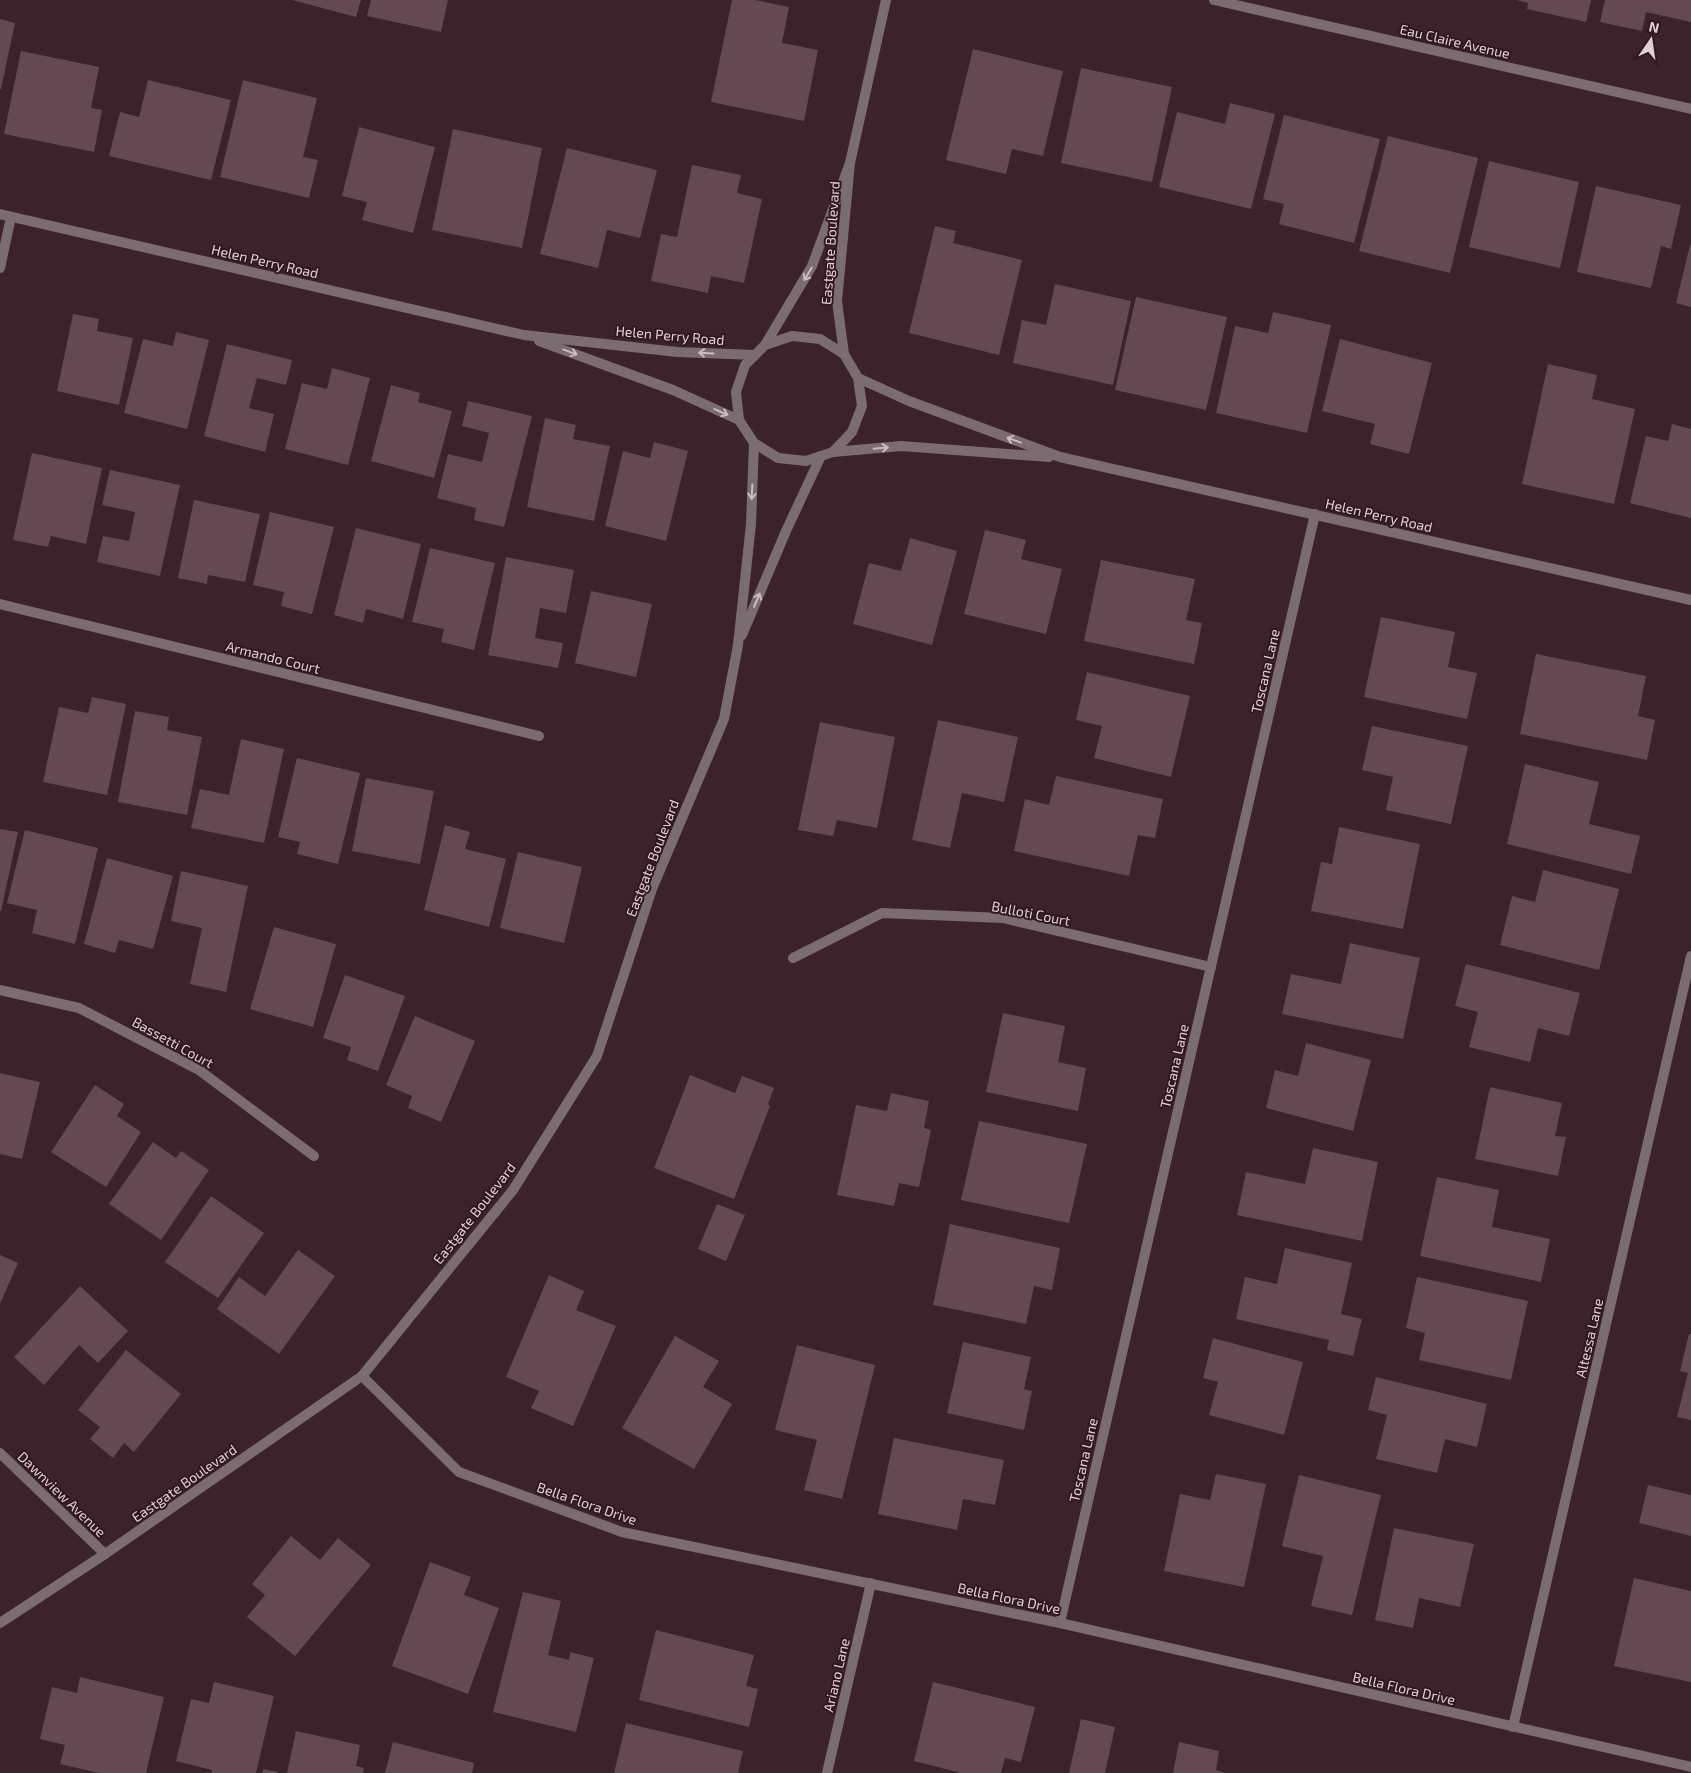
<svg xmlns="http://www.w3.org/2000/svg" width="1691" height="1773" viewBox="0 0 1691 1773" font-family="'Exo 2',sans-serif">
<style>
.building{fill:#644952}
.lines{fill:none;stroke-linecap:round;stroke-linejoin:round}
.minor{stroke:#7a6c70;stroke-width:10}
.oneway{stroke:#ccbbc0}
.labels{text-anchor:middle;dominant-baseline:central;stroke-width:4;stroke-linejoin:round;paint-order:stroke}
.street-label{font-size:14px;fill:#e0cfd4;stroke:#301821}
</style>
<rect width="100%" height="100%" fill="#3b222b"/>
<g class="building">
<polygon points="292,0 361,0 356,17"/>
<polygon points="371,0 448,0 441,32 367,16"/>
<polygon points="732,0 755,0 789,7 782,43 818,50 804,121 711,102"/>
<polygon points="1517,0 1591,0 1586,22 1527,9 1528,3"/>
<polygon points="1605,0 1691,0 1691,22 1646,12 1642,31 1600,22"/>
<polygon points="0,19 15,23 1,89 0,89"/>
<polygon points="973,49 1063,71 1043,156 1012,149 1006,174 946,160"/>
<polygon points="21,51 99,67 91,108 102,110 94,152 4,134"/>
<polygon points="1081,68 1172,87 1152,182 1061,163"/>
<polygon points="148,80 231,100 211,180 109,156 120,112 139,117"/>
<polygon points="243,80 317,98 303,157 318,160 309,198 220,177"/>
<polygon points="1230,103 1275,114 1251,209 1159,187 1177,112 1225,124"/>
<polygon points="1284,115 1380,139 1354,243 1279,224 1284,204 1263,199"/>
<polygon points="359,127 435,147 413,233 362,220 367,202 342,196"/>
<polygon points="453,129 542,148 522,248 432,230"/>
<polygon points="1388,136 1478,158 1450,273 1359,251"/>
<polygon points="567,148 657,170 640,238 607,230 598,268 540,254"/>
<polygon points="1489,161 1579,182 1560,268 1469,247"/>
<polygon points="692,165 741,175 737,193 762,199 744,283 711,276 708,293 651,281 661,234 677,237"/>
<polygon points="1596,186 1681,205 1671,249 1661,246 1651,288 1577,272"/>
<polygon points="935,226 956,231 953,243 1022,260 999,355 909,333"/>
<polygon points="1690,245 1691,245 1691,307 1676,303"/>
<polygon points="1055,284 1131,301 1113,385 1013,363 1022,320 1046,325"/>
<polygon points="1136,297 1227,317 1206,410 1115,390"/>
<polygon points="1273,312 1331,325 1307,433 1216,413 1235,326 1268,333"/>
<polygon points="73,314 99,319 97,331 133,338 119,405 57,391"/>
<polygon points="176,332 209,340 187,429 124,413 143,339 173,346"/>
<polygon points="1340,339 1432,363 1409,454 1370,444 1375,424 1322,411"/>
<polygon points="227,344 292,360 286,385 257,378 249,408 274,414 265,452 204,436"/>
<polygon points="1548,364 1597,375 1592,399 1635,409 1614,504 1522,484"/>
<polygon points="332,368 370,378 348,465 285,449 302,383 327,389"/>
<polygon points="391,385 420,393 418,402 452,411 434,478 371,461"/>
<polygon points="468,401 532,416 504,527 474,520 476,508 437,498 448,454 482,462 489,433 462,426"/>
<polygon points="545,418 576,425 573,439 610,446 594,521 527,507"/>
<polygon points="1672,424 1691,429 1691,518 1630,503 1646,436 1668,441"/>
<polygon points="654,442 688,451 666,541 605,526 623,451 650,458"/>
<polygon points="32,453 102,468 86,544 51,536 48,547 13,540"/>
<polygon points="110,470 180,485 160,576 97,562 103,536 129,541 135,512 102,505"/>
<polygon points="194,500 260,514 245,582 208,575 207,584 178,578"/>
<polygon points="270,512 334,527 312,614 281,606 284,592 253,585"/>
<polygon points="356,528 421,544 403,619 366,609 363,623 334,615"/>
<polygon points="985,530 1026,540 1021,559 1062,569 1046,634 964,614"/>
<polygon points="910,538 957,551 932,645 853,624 869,563 901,571"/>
<polygon points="430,548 495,563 474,650 441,642 444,629 412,622"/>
<polygon points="506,557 574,570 566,613 540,608 535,638 563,643 558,668 488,655"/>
<polygon points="1101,560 1195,579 1186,620 1202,623 1194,664 1084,641"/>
<polygon points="591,591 652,604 636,677 575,663"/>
<polygon points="1381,617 1455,632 1448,667 1477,673 1467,719 1364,697"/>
<polygon points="1536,654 1646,676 1638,716 1655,720 1647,760 1520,734"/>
<polygon points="1087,672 1190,696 1171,777 1094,758 1102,726 1076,720"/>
<polygon points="92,697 126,704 107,795 43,782 59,707 88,713"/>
<polygon points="135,711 169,717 167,730 202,737 187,815 118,802"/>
<polygon points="938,720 1018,737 1004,802 962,793 950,848 912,840"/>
<polygon points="820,722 895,737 877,828 837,820 833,836 798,830"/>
<polygon points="1372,726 1468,746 1451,824 1386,810 1393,777 1362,770"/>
<polygon points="241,739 284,749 264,843 191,828 200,789 229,795"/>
<polygon points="297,758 360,773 338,864 297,854 300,842 278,837"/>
<polygon points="1525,764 1599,782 1589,824 1640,836 1631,874 1507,844"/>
<polygon points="1056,776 1163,799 1155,838 1138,835 1129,876 1014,851 1025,799 1049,805"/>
<polygon points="366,778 434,791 420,864 352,851"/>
<polygon points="445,825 470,832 465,849 506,859 489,927 424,910"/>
<polygon points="1339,827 1420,844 1403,929 1311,911 1321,862 1332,864"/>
<polygon points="0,829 18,832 1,911 0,911"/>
<polygon points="25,830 98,848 75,944 32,933 37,910 7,903"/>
<polygon points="518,852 582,867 564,943 500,928"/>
<polygon points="107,858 173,876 153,949 119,940 115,953 84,944"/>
<polygon points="1543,870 1619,889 1599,970 1500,945 1512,896 1535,902"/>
<polygon points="181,871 248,886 226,992 190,984 202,928 171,921"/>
<polygon points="274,927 336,944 313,1027 250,1009"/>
<polygon points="1350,943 1420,958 1403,1039 1282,1014 1291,974 1341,984"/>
<polygon points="1466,964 1580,993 1569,1036 1538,1028 1530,1062 1469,1047 1478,1012 1455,1006"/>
<polygon points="345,975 405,996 378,1071 347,1060 351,1047 323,1038"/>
<polygon points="1003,1013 1065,1026 1058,1062 1086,1068 1078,1111 986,1092"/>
<polygon points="415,1016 475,1041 441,1122 408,1108 412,1096 386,1085"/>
<polygon points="1306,1043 1371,1060 1353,1131 1266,1108 1275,1070 1298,1076"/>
<polygon points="0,1073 40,1082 22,1159 0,1154"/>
<polygon points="690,1075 735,1093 742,1076 774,1088 768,1104 770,1106 734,1199 654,1168"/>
<polygon points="95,1085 124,1104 117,1116 141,1132 106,1187 51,1152"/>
<polygon points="1490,1087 1562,1103 1555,1136 1566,1137 1558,1176 1475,1159"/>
<polygon points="891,1093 929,1101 924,1128 931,1130 919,1187 899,1183 894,1206 837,1195 856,1105 887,1111"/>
<polygon points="979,1121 1087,1144 1069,1223 961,1200"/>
<polygon points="153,1142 176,1158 181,1151 209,1170 161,1240 109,1204"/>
<polygon points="1313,1148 1378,1162 1362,1241 1237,1215 1246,1172 1305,1184"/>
<polygon points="1437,1177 1499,1190 1492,1227 1550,1239 1541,1282 1420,1256"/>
<polygon points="211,1196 264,1233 218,1298 165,1262"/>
<polygon points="717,1204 745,1215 726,1261 698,1249"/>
<polygon points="950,1224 1060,1248 1052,1290 1034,1286 1026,1324 933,1305"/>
<polygon points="1285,1248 1352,1263 1341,1314 1362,1319 1353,1356 1327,1350 1329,1340 1236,1319 1245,1277 1277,1284"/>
<polygon points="298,1250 335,1276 279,1354 217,1309 239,1277 265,1296"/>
<polygon points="0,1255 18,1263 0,1304"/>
<polygon points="549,1275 584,1291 576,1310 616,1326 573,1426 531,1408 539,1391 506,1377"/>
<polygon points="1417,1277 1528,1301 1511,1380 1419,1360 1425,1333 1406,1328"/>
<polygon points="80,1286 128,1331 98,1363 79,1345 44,1385 14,1357"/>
<polygon points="1689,1334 1691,1334 1691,1420 1677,1417 1688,1373 1680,1371"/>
<polygon points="675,1336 719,1361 703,1387 732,1404 694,1469 622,1428"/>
<polygon points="1213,1338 1303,1362 1284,1435 1209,1415 1218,1382 1203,1378"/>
<polygon points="963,1342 1031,1357 1024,1389 1032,1391 1024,1430 947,1413"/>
<polygon points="797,1345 875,1365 842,1499 804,1490 817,1440 775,1430"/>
<polygon points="126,1350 181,1394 134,1452 124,1443 113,1458 90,1439 100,1427 78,1410"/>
<polygon points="1376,1377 1487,1404 1477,1447 1445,1439 1437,1473 1376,1459 1387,1415 1368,1410"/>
<polygon points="894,1438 1004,1460 995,1505 963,1499 957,1530 878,1514"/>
<polygon points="1216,1474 1266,1484 1244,1587 1164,1571 1180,1494 1210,1500"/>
<polygon points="1299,1475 1381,1495 1352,1615 1311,1606 1323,1556 1282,1546"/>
<polygon points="1648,1485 1691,1495 1691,1536 1639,1523"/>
<polygon points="1394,1528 1474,1544 1460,1607 1419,1598 1413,1628 1375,1620"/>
<polygon points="291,1536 320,1560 338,1538 371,1565 295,1656 247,1617 265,1595 252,1584"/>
<polygon points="430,1562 471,1577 464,1595 499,1608 468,1694 392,1666"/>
<polygon points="1634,1578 1691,1591 1691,1682 1614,1666"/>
<polygon points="523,1592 561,1601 548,1655 569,1660 570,1652 594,1658 576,1732 493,1712"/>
<polygon points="656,1630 754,1655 746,1686 758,1689 749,1727 639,1700"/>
<polygon points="80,1677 164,1697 146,1773 99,1773 60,1764 65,1745 40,1739 52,1687 77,1693"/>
<polygon points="214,1682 274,1696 256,1773 212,1773 212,1770 176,1761 191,1699 209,1703"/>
<polygon points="933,1682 1035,1707 1021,1762 1005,1758 1001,1773 961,1773 914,1761"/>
<polygon points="1081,1719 1115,1727 1105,1773 1069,1773"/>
<polygon points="626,1723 743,1751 738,1773 614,1773"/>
<polygon points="296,1731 360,1745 356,1766 364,1768 363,1773 287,1773"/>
<polygon points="393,1742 474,1763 472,1773 385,1773"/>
<polygon points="1179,1742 1219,1751 1216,1770 1225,1773 1173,1773"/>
<polygon points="263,1769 278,1772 278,1773 262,1773"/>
</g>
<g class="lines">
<g class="minor">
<polyline points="1214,0 1691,109"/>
<polyline points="0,214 524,335 677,352 755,355"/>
<polyline points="0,268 11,217"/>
<polyline points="539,341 673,390 739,420"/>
<polyline points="765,345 792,336 820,339 844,354 858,378 862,406 852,432 833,452 806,461 778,458 754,443 739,420 736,392 745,365 765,345 812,266 850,163"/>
<polyline points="844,354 837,301 850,163 886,0"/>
<polyline points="858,378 909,401 1060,457 1691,600"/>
<polyline points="833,452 901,446 1049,457"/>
<polyline points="0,604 539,736"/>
<polyline points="742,635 786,531 821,456"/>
<polyline points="793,958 882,913 1003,918 1211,967"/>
<polyline points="0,990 79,1008 199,1070 314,1156"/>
<polyline points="362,1376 459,1472 622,1532 1060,1623 1691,1767"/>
<polyline points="0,1453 105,1554"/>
<polyline points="0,1623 105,1554 362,1376 513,1190 597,1056 652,889 724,719 738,645 751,524 754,443"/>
<polyline points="1060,1623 1315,514"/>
<polyline points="1513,1727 1691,956"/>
<polyline points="827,1773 871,1583"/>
</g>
</g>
<defs><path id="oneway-shaft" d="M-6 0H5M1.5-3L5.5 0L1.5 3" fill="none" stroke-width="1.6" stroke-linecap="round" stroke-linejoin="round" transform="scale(1.25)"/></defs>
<g class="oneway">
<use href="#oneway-shaft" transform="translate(808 274) rotate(121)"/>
<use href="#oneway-shaft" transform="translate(570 352) rotate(20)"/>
<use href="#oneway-shaft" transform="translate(706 353) rotate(-177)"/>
<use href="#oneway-shaft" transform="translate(721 412) rotate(24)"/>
<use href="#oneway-shaft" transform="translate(1014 440) rotate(-160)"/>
<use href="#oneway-shaft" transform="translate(881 448) rotate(-5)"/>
<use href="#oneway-shaft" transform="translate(752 492) rotate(93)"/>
<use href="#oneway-shaft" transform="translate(757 600) rotate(-67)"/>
</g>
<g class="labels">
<g class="street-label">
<text transform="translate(1455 41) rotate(13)">Eau Claire Avenue</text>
<text transform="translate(830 243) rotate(-86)">Eastgate Boulevard</text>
<text transform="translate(265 261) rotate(13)">Helen Perry Road</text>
<text transform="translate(670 335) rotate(5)">Helen Perry Road</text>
<text transform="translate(1379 515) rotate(13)">Helen Perry Road</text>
<text transform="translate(273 657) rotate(14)">Armando Court</text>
<text transform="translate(1265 671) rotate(-77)">Toscana Lane</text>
<text transform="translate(652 858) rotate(-69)">Eastgate Boulevard</text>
<text transform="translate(1031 913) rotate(11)">Bulloti Court</text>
<text transform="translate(173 1042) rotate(29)">Bassetti Court</text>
<text transform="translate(1174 1066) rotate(-77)">Toscana Lane</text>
<text transform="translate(474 1213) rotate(-52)">Eastgate Boulevard</text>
<text transform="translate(1589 1338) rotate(-77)">Altessa Lane</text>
<text transform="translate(1083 1460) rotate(-77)">Toscana Lane</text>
<text transform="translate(184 1483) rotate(-35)">Eastgate Boulevard</text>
<text transform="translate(62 1494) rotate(44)">Dawnview Avenue</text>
<text transform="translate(587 1503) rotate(19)">Bella Flora Drive</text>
<text transform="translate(1009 1598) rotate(12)">Bella Flora Drive</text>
<text transform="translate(836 1675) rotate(-77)">Ariano Lane</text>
<text transform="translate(1404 1688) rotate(13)">Bella Flora Drive</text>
</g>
</g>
<g transform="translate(1651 40) rotate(13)" stroke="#301821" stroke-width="4" paint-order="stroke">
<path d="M0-4L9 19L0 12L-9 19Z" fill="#e0cfd4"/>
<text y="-8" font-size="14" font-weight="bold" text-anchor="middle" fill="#e0cfd4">N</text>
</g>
</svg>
